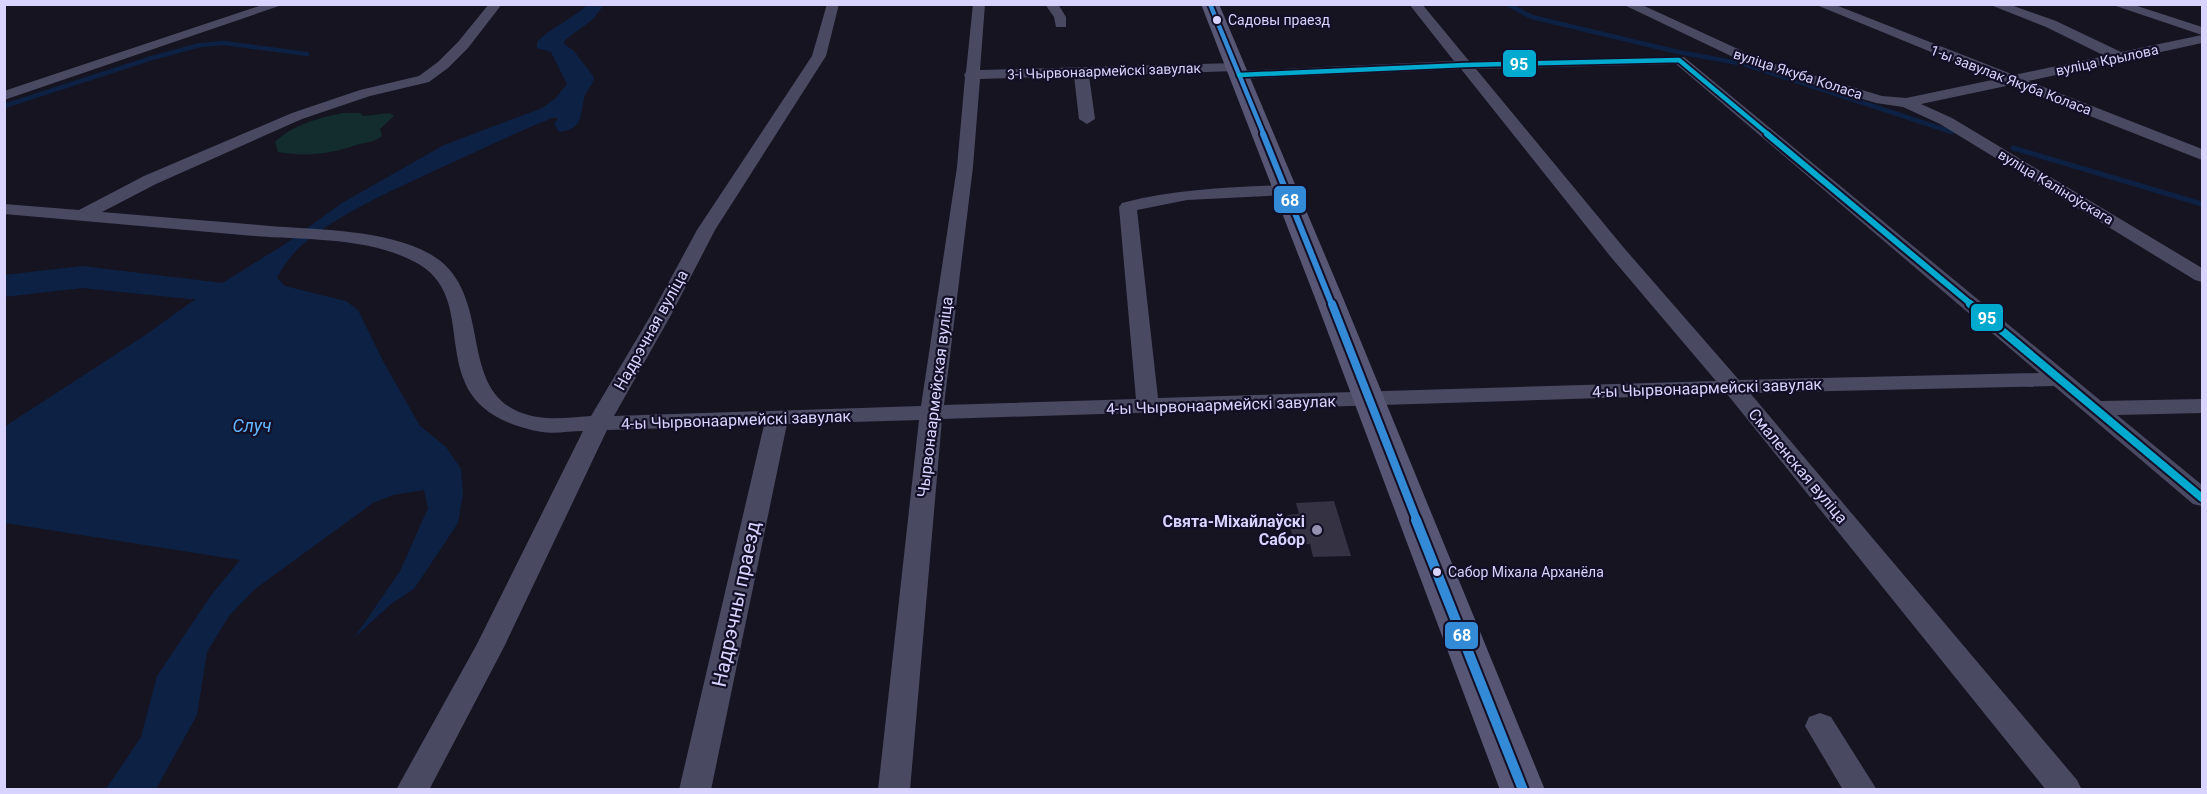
<svg xmlns="http://www.w3.org/2000/svg" width="2207" height="794" viewBox="0 0 2207 794" font-family="Roboto,sans-serif">
<style>
.green{fill:#132c2d}
.water{fill:#0d2144}
.lines{fill:none;stroke-linecap:round;stroke-linejoin:round}
.stream-far1{stroke:#0d2144;stroke-width:4.5}
.stream{stroke:#0d2144;stroke-width:5}
.river{fill:#0d2144;fill-rule:evenodd}
.building{fill:#343243}
.minor{fill:#4a4962;fill-rule:evenodd}
.secondary{fill:#575674;fill-rule:evenodd}
.bus-1-far3-casing{stroke:#130f26;stroke-width:8}
.bus-1-far2-casing{stroke:#130f26;stroke-width:10}
.bus-1-far1-casing{stroke:#130f26;stroke-width:12}
.bus-1-casing{stroke:#130f26;stroke-width:14}
.bus-2-far2-casing{stroke:#130f26;stroke-width:8}
.bus-2-far1-casing{stroke:#130f26;stroke-width:10}
.bus-2-casing{stroke:#130f26;stroke-width:12}
.bus-1-far3{stroke:#338bd7;stroke-width:4.5}
.bus-1-far2{stroke:#338bd7;stroke-width:6}
.bus-1-far1{stroke:#338bd7;stroke-width:8}
.bus-1{stroke:#338bd7;stroke-width:10}
.bus-2-far2{stroke:#00a9ce;stroke-width:4.5}
.bus-2-far1{stroke:#00a9ce;stroke-width:6}
.bus-2{stroke:#00a9ce;stroke-width:8}
.bus-dot{fill:#d9d4ff;stroke:#130f26;stroke-width:2}
.poi-dot{fill:#9591b1;stroke:#130f26;stroke-width:2}
.labels{text-anchor:middle;dominant-baseline:central;stroke-width:4.5;stroke-linejoin:round;paint-order:stroke}
.bus-label{font-size:14px;fill:#d9d4ff;stroke:#130f26;text-anchor:start}
.far-street-label{font-size:14px;fill:#d9d4ff;stroke:#130f26}
.street-label{font-size:16px;fill:#d9d4ff;stroke:#130f26}
.poi-label{font-size:16px;font-weight:bold;fill:#d9d4ff;stroke:#130f26;text-anchor:end}
.water-label{font-size:18px;font-style:italic;fill:#62b6ff;stroke:#130f26}
.near-street-label{font-size:20px;fill:#d9d4ff;stroke:#130f26}
.line-badge{stroke:#130f26;stroke-width:2}
.badge-label{font-size:16px;text-anchor:middle;font-weight:bold;fill:#fff}
</style>
<rect width="100%" height="100%" fill="#161421"/>
<path class="green" d="M343 113H360L363 116 390 113 394 116 380 129 382 136C373 143 367 142 356 145 331 154 305 157 278 152L275 142C294 124 319 118 343 113Z"/>
<path class="water" d="M587 5H604L592 20 565 40 564 44 573 50 594 77C593 85 588 89 585 95 579 115 585 129 559 132L554 124 558 118H552C512 134 473 153 434 171 391 191 338 214 302 245 292 254 283 266 277 278L285 286 346 301 358 310 383 361 420 426 446 447 461 469 463 494 458 523 414 589 391 604 354 638 400 571 428 508 424 490 393 495 373 503 255 589 229 616 207 652 197 715 156 789H106L141 737 157 676 212 594 240 560 5 523 4 427 144 336 187 305 285 244 342 203 444 145 542 108 555 99 567 84 551 52 537 48V42C552 26 572 20 587 5Z"/>
<g class="lines">
<g class="stream-far1">
<polyline points="1507,4 1532,17 1678,52 1744,64 1952,132"/>
<polyline points="4,106 152,58 200,45 224,43 307,54"/>
</g>
<polyline class="stream" points="2013,148 2202,204"/>
<polygon class="river" points="82,266 223,283 246,315 241,323 228,326 215,323 199,300 82,288 4,297 4,275"/>
</g>
<polygon class="building" points="1334,501 1351,556 1313,557 1310,544 1295,545 1287,515 1299,514 1296,503"/>
<g class="lines">
<g class="minor">
<polygon points="265,4 285,4 4,100 4,91"/>
<path d="M489 4H502L468 48 448 68 429 82 370 96 302 119 156 184 102 212C158 217 214 221 270 226 319 230 385 229 430 254 503 295 445 409 546 418 560 419 576 417 591 416L651 315 697 230 812 56 827 4H839L826 56 715 230 671 315 614 416 921 406 957 167 965 77 964 75 966 72 973 4H985L980 70 1236 63 1243 67 1236 71 1089 76 1095 119 1087 124 1079 119 1074 76 980 79 973 167 944 405 1136 399 1119 207 1122 203C1176 189 1231 187 1287 185L1293 186 1296 190 1293 194 1287 195 1187 200 1137 210 1158 398 1716 381 1610 256 1461 69 1239 79 1232 75 1239 71 1454 61 1409 4H1422L1469 61 1684 57 2101 401 2202 399V413L2117 415 2202 485V506L2193 504 2054 386 1750 393 2077 780 2082 790H2046L1727 394 942 419 910 790H878L919 420 787 424 711 790H679L764 425 607 430 504 647 429 790H396L477 644 583 431C570 431 555 434 542 432 409 408 490 301 415 262 368 237 306 240 254 236 171 229 88 221 4 214V204L79 210 144 176 292 113 360 90 419 76 438 62 458 42ZM1676 64 2039 373 1739 380 1624 248 1476 69Z"/>
<polygon points="1045,4 1058,4 1066,17 1066,27 1056,27 1054,17"/>
<polygon points="1622,4 1640,4 1762,60 1882,96 1906,98 1997,79 1814,4 1833,4 2014,75 2105,56 2046,27 1988,4 2008,4 2056,21 2121,52 2202,35 2110,4 2131,4 2202,27 2202,43 2028,81 2202,149 2202,160 2011,85 1921,104 1952,118 2202,268 2202,282 2195,280 1940,124 1903,107 1876,103 1752,66"/>
<polygon points="1820,713 1831,717 1877,790 1843,790 1805,726 1809,717"/>
</g>
<polygon class="secondary" points="1201,4 1219,4 1343,298 1545,790 1500,790 1315,298"/>
<defs>
<polyline id="bus-1-far3" points="1210,4 1264,135"/>
<polyline id="bus-1-far2" points="1263,134 1332,305"/>
<polyline id="bus-1-far1" points="1332,304 1417,521"/>
<polyline id="bus-1" points="1416,520 1523,790"/>
<polyline id="bus-2-far2" points="1239,75 1465,65 1679,60 1769,135"/>
<polyline id="bus-2-far1" points="1767,134 1972,305"/>
<polyline id="bus-2" points="1970,304 2202,498"/>
</defs>
<use href="#bus-1-far3" class="bus-1-far3-casing"/>
<use href="#bus-1-far2" class="bus-1-far2-casing"/>
<use href="#bus-1-far1" class="bus-1-far1-casing"/>
<use href="#bus-1" class="bus-1-casing"/>
<use href="#bus-2-far2" class="bus-2-far2-casing"/>
<use href="#bus-2-far1" class="bus-2-far1-casing"/>
<use href="#bus-2" class="bus-2-casing"/>
<use href="#bus-1-far3" class="bus-1-far3"/>
<use href="#bus-1-far2" class="bus-1-far2"/>
<use href="#bus-1-far1" class="bus-1-far1"/>
<use href="#bus-1" class="bus-1"/>
<use href="#bus-2-far2" class="bus-2-far2"/>
<use href="#bus-2-far1" class="bus-2-far1"/>
<use href="#bus-2" class="bus-2"/>
</g>
<g class="bus-dot">
<circle cx="1217" cy="20" r="5"/>
<circle cx="1437" cy="572" r="5"/>
</g>
<circle class="poi-dot" cx="1317" cy="530" r="6"/>
<g class="labels">
<g class="bus-label">
<text x="1228" y="20">Садовы праезд</text>
<text x="1448" y="572">Сабор Міхала Арханёла</text>
</g>
<g class="far-street-label">
<text transform="translate(2107 60) rotate(-12)">вуліца Крылова</text>
<text transform="translate(1104 71) rotate(-2)">3-і Чырвонаармейскі завулак</text>
<text transform="translate(1798 74) rotate(18)">вуліца Якуба Коласа</text>
<text transform="translate(2011 80) rotate(21)">1-ы завулак Якуба Коласа</text>
<text transform="translate(2056 187) rotate(31)">вуліца Каліноўскага</text>
</g>
<g class="street-label">
<text transform="translate(651 330) rotate(-61)">Надрэчная вуліца</text>
<text transform="translate(1707 388) rotate(-2)">4-ы Чырвонаармейскі завулак</text>
<text transform="translate(935 397) rotate(-83)">Чырвонаармейская вуліца</text>
<text transform="translate(1221 405) rotate(-2)">4-ы Чырвонаармейскі завулак</text>
<text transform="translate(736 420) rotate(-2)">4-ы Чырвонаармейскі завулак</text>
<text transform="translate(1798 466) rotate(50)">Смаленская вуліца</text>
</g>
<g class="poi-label">
<text x="1305" y="521">Свята-Міхайлаўскі<tspan x="1305" dy="18">Сабор</tspan></text>
</g>
<g class="water-label">
<text x="252" y="425">Случ</text>
</g>
<g class="near-street-label">
<text transform="translate(736 604) rotate(-78)">Надрэчны праезд</text>
</g>
</g>
<g class="line-badge">
<rect x="1502" y="49" width="35" height="29" rx="6" fill="#00a9ce"/>
<rect x="1273" y="185" width="34" height="29" rx="6" fill="#338bd7"/>
<rect x="1970" y="303" width="34" height="29" rx="6" fill="#00a9ce"/>
<rect x="1444" y="621" width="35" height="29" rx="6" fill="#338bd7"/>
</g>
<g class="badge-label">
<text x="1519" y="70">95</text>
<text x="1290" y="206">68</text>
<text x="1987" y="324">95</text>
<text x="1462" y="641">68</text>
</g>
<rect width="2207" height="794" fill="none" stroke="#d9d4ff" stroke-width="12"/>
</svg>
